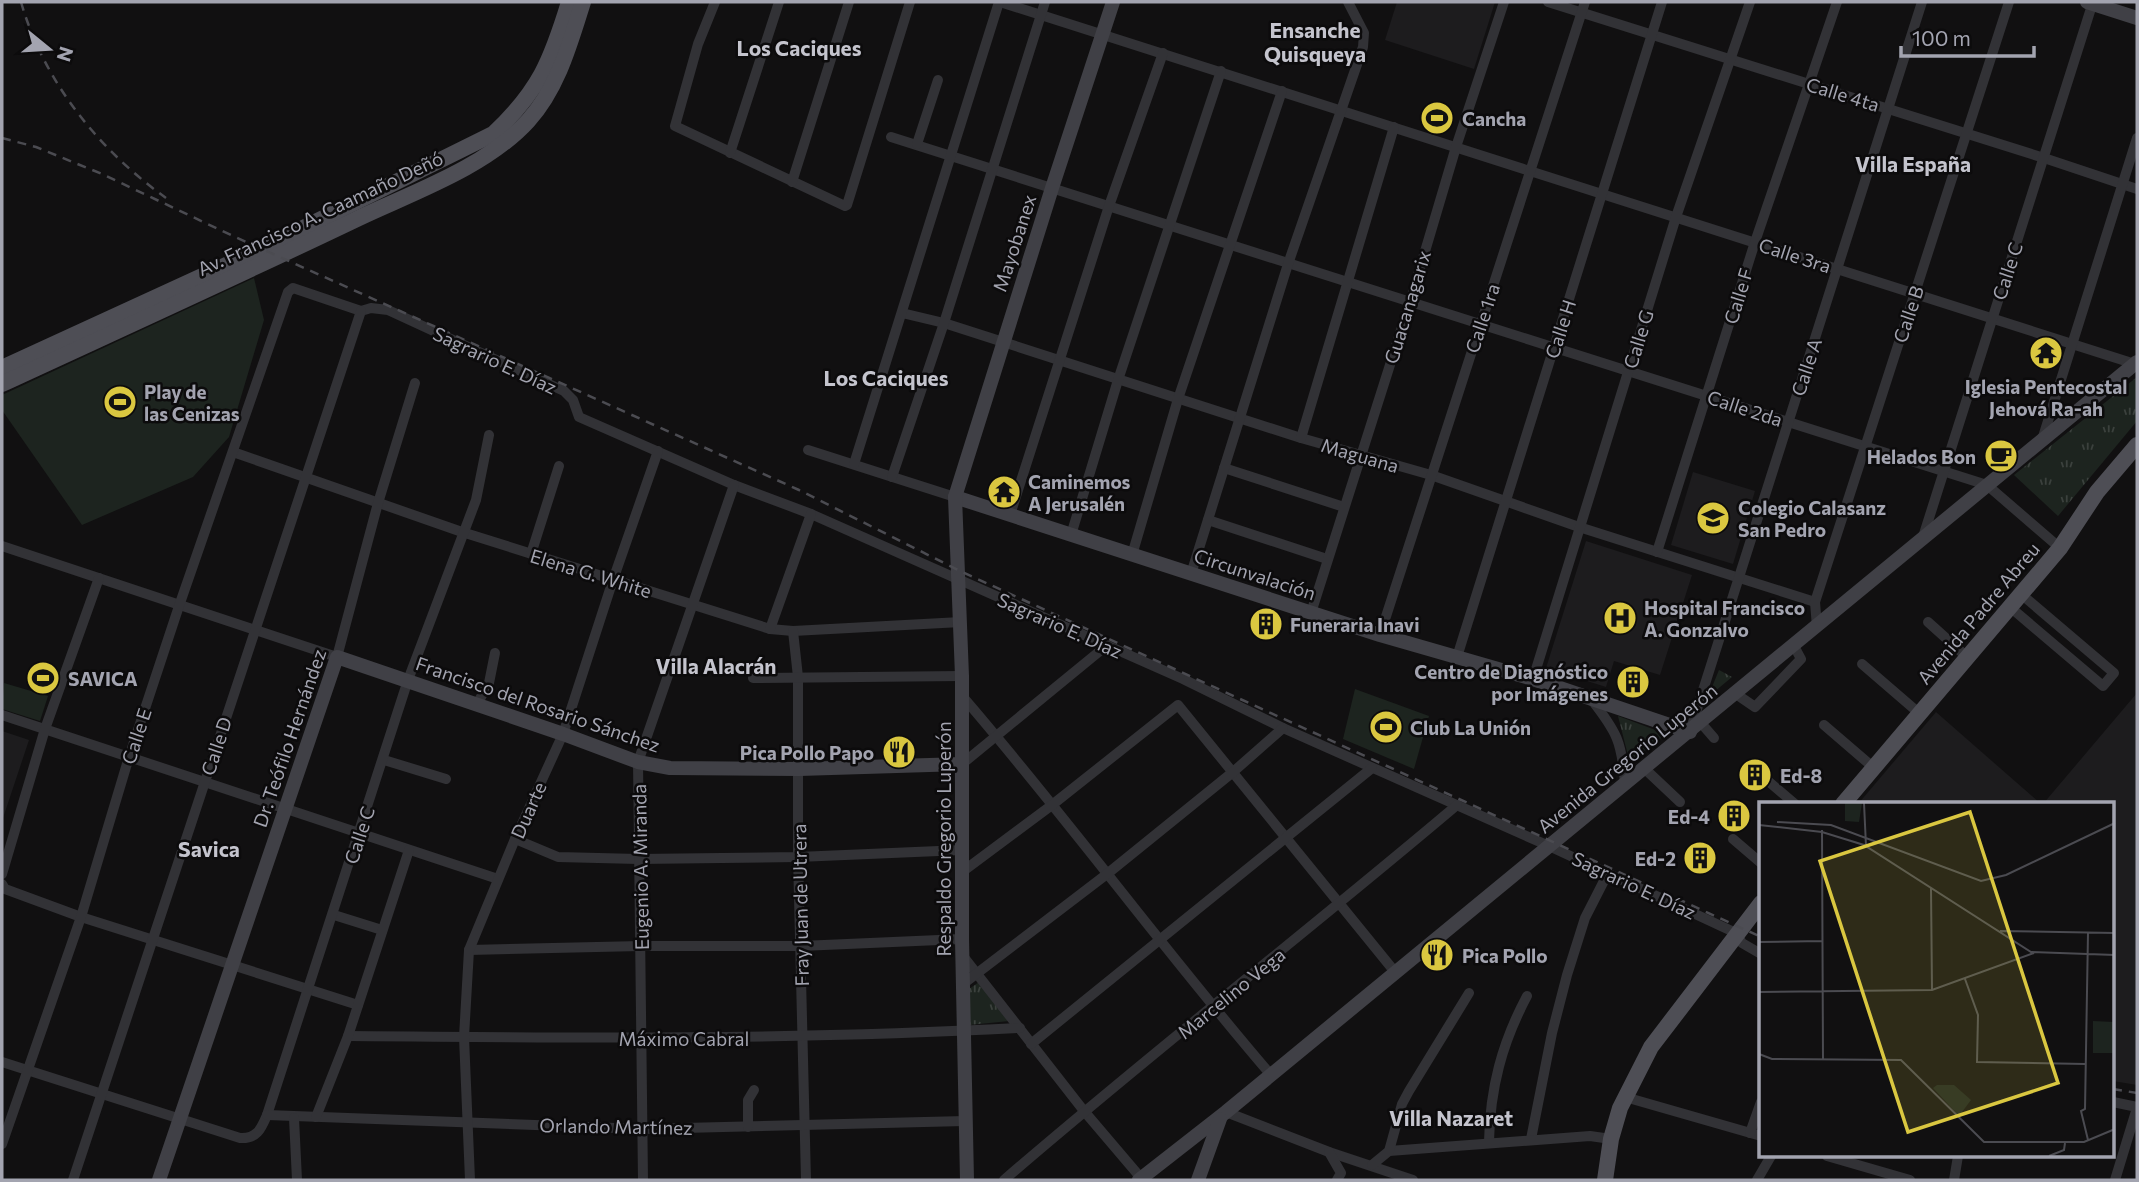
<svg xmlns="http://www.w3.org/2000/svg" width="2139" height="1182" viewBox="0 0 2139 1182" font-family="Commissioner,sans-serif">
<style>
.built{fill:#1d1c1e}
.park{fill:url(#park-tufts)}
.garden{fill:#1d241f}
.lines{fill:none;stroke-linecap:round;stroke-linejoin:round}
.street{stroke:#323236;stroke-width:10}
.secondary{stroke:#404046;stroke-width:14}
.primary{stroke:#4e4e55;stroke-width:16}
.rail{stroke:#4b4b51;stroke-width:2.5;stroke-dasharray:9 7;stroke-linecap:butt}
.labels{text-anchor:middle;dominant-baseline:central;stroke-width:5;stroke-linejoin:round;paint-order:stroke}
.street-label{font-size:19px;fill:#a3a4b0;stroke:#0c0b0c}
.poi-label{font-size:19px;font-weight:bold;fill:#a3a4b0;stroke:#0c0b0c;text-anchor:start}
.neighbourhood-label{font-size:21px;font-weight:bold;fill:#c4c4cd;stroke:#0c0b0c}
.inset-road{fill:none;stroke:#4b4b51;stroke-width:2}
.view{fill:#dac740;fill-opacity:0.15;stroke:#dac740;stroke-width:3.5}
.inset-edge{fill:none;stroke:#a3a4b0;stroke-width:3.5}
</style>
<defs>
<pattern id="park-tufts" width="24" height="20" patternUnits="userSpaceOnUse" patternTransform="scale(1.75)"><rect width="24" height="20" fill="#1d241f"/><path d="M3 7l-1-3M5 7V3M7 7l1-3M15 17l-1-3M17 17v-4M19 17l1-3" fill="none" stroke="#3b413d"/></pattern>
</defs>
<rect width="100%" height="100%" fill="#111011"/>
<g class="built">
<polygon points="1397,2 1495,2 1474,69 1385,40"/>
<polygon points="1693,472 1755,491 1733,564 1671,545"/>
<polygon points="1586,541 1692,575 1660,675 1614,661 1606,687 1546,668"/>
<polygon points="2137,693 2137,1085 2113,1081 2113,804 2043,804"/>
<polygon points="1936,712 2041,804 1858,804"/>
<polygon points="2,731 29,740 2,821"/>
</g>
<g class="park">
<polygon points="2137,377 2137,421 2058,516 2014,475"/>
<polygon points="1719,670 1732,677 1708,697"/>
<polygon points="1618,716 1666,734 1630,763"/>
<polygon points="979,982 1009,1021 969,1025 969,989"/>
</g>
<g class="garden">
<polygon points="254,278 264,320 229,437 193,477 82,525 2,410 2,395"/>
<polygon points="36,667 55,675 51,686 32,680"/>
<polygon points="4,683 48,696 40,721 2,709"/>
<polygon points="1355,689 1429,716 1414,769 1343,739"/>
</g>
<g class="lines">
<g class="street">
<polyline points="715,2 698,44 675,126 845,206 847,205 910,2"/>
<polyline points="1000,2 2135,364"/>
<polyline points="1548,2 2044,158 2137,189"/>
<polyline points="891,137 1987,485 2060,548"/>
<polyline points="917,144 938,80"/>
<polyline points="730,153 779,2"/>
<polyline points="792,182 849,2"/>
<polyline points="361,311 371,308 388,310 564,391 573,400 579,417 734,485 811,514 1183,679 1283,728 1549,846 1736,933 1742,943 1761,954"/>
<polyline points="902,313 944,323 1301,438 1431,475 1579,527 1815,602"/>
<polyline points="1301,438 1394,127"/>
<polyline points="2042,440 2137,138"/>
<polyline points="808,450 955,497"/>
<polyline points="233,452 462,532 770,629 793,631 961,622"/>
<polyline points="854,464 999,2"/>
<polyline points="1224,468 1344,507"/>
<polyline points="892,477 944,323 1045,2"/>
<polyline points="1010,515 1109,206 1163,53"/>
<polyline points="1208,520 1327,559"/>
<polyline points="1071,535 1118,380 1221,71"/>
<polyline points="1923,537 2093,2"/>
<polyline points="2,546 337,657 378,503 415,383"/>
<polyline points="1657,552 1755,242 1837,2"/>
<polyline points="531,554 559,466"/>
<polyline points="1132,555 1178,399 1282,91"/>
<polyline points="1191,574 1288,264 1363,47 1364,33 1348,2"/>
<polyline points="2010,607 2103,686 2114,673 2021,594"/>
<polyline points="1311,613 1410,302 1456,147 1504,2"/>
<polyline points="1928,622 1968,658"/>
<polyline points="1817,627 1815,602 2009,2"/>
<polyline points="770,629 811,514"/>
<polyline points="793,631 798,677 798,857 806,1180"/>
<polyline points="1380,635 1585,2"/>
<polyline points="1457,657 1662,2"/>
<polyline points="1862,664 1920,714"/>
<polyline points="753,678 962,676"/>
<polyline points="1533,679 1676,217 1750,2"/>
<polyline points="1736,694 1755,707 1801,659 1794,646"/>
<path d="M963 697C1069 820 1165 952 1271 1075"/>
<path d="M1591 699C1617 732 1622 742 1625 784"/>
<polyline points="477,704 489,683 495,653"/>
<polyline points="2,715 498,879"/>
<polyline points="1701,723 1714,738"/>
<polyline points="1824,725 1874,768"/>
<polyline points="1691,728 1922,2"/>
<polyline points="384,760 446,779"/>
<polyline points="962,764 1106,646"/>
<polyline points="1645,769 1680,802"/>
<polyline points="1768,781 1795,804"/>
<polyline points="515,839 558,857 638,859 798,857 962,850"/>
<polyline points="1733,839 1761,863"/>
<polyline points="962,872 1052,805 1178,705 1395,972"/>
<polyline points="2,874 45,729 99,578"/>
<polyline points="2,884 5,889 81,917 358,1005"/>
<polyline points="334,915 382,930"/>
<polyline points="469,950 641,946 801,946 962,939"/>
<polyline points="963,956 1084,1111 1141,1178"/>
<polyline points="963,984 1107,874 1233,772 1283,728"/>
<path d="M348 1036C572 1038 796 1040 1020 1028"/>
<polyline points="1031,1044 1372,768"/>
<path d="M2 1062 240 1138C257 1139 261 1129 267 1115L408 680 476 500 489 435"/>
<polyline points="1625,1097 1761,1136"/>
<polyline points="2113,1102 2137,1107"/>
<polyline points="1226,1112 1329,1152 1413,1180"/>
<polyline points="267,1115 643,1129 965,1121"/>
<polyline points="316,1117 348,1036 409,850"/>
<polyline points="294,1118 297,1180"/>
<polyline points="748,1127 748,1100 754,1090"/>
<polyline points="1750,1133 1761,1102"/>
<polyline points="1531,1139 1552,1033 1567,975 1585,918 1608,873"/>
<path d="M1489 1142C1490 1088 1502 1043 1527 996"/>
<polyline points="2,1144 81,917 129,757 179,606 288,292 293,288 361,311"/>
<polyline points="1389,1151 1590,1136 1611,1139"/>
<polyline points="1329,1152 1341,1173 1337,1180"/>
<polyline points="1827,1156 1910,1180"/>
<polyline points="1372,1165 1389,1151 1402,1104 1409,1091 1469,993"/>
<polyline points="73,1180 361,311"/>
<polyline points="470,1180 464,1037 469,950 515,839 563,734 613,580 658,451"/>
<polyline points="643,1180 638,762 734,485"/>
<path d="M1004 1180C1152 1052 1307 932 1457 805"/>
<polyline points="1757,1180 1771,1156"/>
<polyline points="1954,1180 1958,1156"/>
<polyline points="2115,1180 2137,1108"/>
</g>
<g class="secondary">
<polyline points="2087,2 2137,18"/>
<polyline points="955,497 1380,635 1533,679 1690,732"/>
<polyline points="159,1180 337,657 563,734 638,762 670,768 799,769 962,764"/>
<polyline points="967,1180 962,939 962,676 955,497 1052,188 1113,2"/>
<polyline points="1139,1180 1226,1112 2137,362"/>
<polyline points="1198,1180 1220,1119"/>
</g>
<g class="primary">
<path d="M2 368 261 249 493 134C539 91 551 61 569 2"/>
<path d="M2 384C121 329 240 275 359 218 414 192 486 167 528 121 558 88 570 43 583 2"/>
<polyline points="1843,804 2060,548 2097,492 2137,445"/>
<polyline points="1605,1180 1611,1139 1620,1108 1651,1047 1761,903"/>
</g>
<g class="rail">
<path d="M21 2C44 82 99 150 166 198"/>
<polyline points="2,138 36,147 102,174 233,236 799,490 960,571 1761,937"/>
<polyline points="2113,1089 2137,1093"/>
</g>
</g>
<defs>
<symbol id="stadium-disc" viewBox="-11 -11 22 22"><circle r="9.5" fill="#dac740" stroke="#0c0b0c"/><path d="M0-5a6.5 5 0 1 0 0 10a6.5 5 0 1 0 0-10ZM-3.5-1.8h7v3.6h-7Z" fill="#111"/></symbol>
<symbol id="temple-disc" viewBox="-11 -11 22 22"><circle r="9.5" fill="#dac740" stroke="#0c0b0c"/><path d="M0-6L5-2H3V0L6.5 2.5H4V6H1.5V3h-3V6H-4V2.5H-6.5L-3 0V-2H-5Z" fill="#111"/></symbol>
<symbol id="cafe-disc" viewBox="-11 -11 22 22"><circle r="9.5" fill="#dac740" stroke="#0c0b0c"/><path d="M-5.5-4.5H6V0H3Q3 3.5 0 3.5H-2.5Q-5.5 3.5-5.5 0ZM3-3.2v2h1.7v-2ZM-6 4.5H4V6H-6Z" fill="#111"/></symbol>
<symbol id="school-disc" viewBox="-11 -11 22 22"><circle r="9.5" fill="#dac740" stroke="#0c0b0c"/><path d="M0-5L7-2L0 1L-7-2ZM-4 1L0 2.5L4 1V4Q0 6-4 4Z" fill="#111"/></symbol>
<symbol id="hospital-disc" viewBox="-11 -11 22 22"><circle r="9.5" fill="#dac740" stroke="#0c0b0c"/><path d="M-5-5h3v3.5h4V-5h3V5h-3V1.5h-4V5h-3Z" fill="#111"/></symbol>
<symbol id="building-disc" viewBox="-11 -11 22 22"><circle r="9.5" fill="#dac740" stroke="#0c0b0c"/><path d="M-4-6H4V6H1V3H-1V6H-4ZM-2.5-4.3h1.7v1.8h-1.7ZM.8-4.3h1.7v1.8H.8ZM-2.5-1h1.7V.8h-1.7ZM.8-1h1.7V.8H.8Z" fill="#111"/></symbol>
<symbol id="restaurant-disc" viewBox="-11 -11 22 22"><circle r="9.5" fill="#dac740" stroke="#0c0b0c"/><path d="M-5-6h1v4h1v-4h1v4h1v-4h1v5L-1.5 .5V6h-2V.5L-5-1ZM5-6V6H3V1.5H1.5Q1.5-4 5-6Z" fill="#111"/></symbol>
</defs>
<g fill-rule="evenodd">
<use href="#stadium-disc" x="1418" y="99" width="38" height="38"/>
<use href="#temple-disc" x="2027" y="334" width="38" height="38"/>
<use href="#stadium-disc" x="101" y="383" width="38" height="38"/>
<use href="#cafe-disc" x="1982" y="437" width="38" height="38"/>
<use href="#temple-disc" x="985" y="473" width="38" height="38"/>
<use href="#school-disc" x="1694" y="499" width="38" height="38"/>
<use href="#hospital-disc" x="1601" y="599" width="38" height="38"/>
<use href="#building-disc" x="1247" y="605" width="38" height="38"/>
<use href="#stadium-disc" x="24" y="659" width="38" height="38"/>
<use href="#building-disc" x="1614" y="663" width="38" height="38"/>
<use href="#stadium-disc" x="1367" y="708" width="38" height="38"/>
<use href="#restaurant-disc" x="880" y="733" width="38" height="38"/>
<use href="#building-disc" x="1736" y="756" width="38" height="38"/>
<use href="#building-disc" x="1715" y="797" width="38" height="38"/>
<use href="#building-disc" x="1681" y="839" width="38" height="38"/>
<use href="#restaurant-disc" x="1418" y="936" width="38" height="38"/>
</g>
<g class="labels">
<g class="street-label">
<text transform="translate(1843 94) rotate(17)">Calle 4ta</text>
<text transform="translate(320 213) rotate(-25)">Av. Francisco A. Caamaño Deñó</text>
<text transform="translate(1014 243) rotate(-72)">Mayobanex</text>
<text transform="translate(1795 255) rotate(18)">Calle 3ra</text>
<text transform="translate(2007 271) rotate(-72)">Calle C</text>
<text transform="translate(1738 296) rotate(-73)">Calle F</text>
<text transform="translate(1407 307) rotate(-73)">Guacanagarix</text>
<text transform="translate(1908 314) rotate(-72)">Calle B</text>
<text transform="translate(1482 318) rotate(-72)">Calle 1ra</text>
<text transform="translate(1560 329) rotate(-72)">Calle H</text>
<text transform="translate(1638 339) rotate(-73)">Calle G</text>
<text transform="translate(495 360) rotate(25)">Sagrario E. Díaz</text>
<text transform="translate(1806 367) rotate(-72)">Calle A</text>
<text transform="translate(1745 408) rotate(18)">Calle 2da</text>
<text transform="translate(1360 455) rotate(16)">Maguana</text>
<text transform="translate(591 573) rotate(17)">Elena G. White</text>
<text transform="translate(1255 574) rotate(18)">Circunvalación</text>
<text transform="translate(1978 613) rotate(-50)">Avenida Padre Abreu</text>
<text transform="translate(1060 625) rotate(24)">Sagrario E. Díaz</text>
<text transform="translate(538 704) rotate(19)">Francisco del Rosario Sánchez</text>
<text transform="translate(136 736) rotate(-72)">Calle E</text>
<text transform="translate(289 738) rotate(-71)">Dr. Teófilo Hernández</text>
<text transform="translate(216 746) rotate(-72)">Calle D</text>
<text transform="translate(1627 758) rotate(-39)">Avenida Gregorio Luperón</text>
<text transform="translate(528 810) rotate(-66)">Duarte</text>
<text transform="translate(359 835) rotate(-72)">Calle C</text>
<text transform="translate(943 839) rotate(-90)">Respaldo Gregorio Luperón</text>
<text transform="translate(640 867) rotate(-91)">Eugenio A. Miranda</text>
<text transform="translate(1634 885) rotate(25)">Sagrario E. Díaz</text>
<text transform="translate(800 905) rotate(-91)">Fray Juan de Utrera</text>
<text transform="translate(1231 993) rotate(-39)">Marcelino Vega</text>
<text x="684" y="1038">Máximo Cabral</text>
<text transform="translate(616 1126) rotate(1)">Orlando Martínez</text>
</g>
<g class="poi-label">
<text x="1462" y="118">Cancha</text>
<text x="2046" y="386" text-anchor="middle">Iglesia Pentecostal<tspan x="2046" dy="22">Jehová Ra-ah</tspan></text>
<text x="144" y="391">Play de<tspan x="144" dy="22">las Cenizas</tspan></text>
<text x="1976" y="456" text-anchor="end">Helados Bon</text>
<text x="1028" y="481">Caminemos<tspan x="1028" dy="22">A Jerusalén</tspan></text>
<text x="1738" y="507">Colegio Calasanz<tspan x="1738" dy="22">San Pedro</tspan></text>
<text x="1644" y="607">Hospital Francisco<tspan x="1644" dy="22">A. Gonzalvo</tspan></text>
<text x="1290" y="624">Funeraria Inavi</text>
<text x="1608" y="671" text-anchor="end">Centro de Diagnóstico<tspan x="1608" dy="22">por Imágenes</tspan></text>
<text x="68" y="678">SAVICA</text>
<text x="1410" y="727">Club La Unión</text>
<text x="874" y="752" text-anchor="end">Pica Pollo Papo</text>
<text x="1780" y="775">Ed-8</text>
<text x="1710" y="816" text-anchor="end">Ed-4</text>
<text x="1676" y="858" text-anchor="end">Ed-2</text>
<text x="1462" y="955">Pica Pollo</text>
</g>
<g class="neighbourhood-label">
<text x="1315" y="29">Ensanche<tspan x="1315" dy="24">Quisqueya</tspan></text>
<text x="799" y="47">Los Caciques</text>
<text x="1913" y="163">Villa España</text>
<text x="886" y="377">Los Caciques</text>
<text x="716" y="665">Villa Alacrán</text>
<text x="209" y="848">Savica</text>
<text x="1451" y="1117">Villa Nazaret</text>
</g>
</g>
<g transform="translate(1759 802)">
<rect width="355" height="355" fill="#111011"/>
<path d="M334 219 355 220V251H334Z" fill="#1d241f"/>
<path d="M86 1H103L100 20 86 19ZM178 283H195L212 298 200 314 174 286Z" fill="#1d241f"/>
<path class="inset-road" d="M105 1 107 44M18 20 72 23 222 79 247 73 356 21M0 23 63 30 105 43 272 150 356 153M63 28 64 258M172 86 173 188M241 129 356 131M0 140 63 139M206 177 219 213 218 260 326 262M0 190 173 188 275 151M0 252 13 257 142 258 225 340H325L356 327M329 338 322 309 326 307 329 131M290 354 305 348 306 341"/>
<path class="view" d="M211 10 299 281 149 330 61 59Z"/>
<rect width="355" height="355" class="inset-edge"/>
</g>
<rect width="2139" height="1182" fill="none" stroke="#a3a4b0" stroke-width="7"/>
<g transform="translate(49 49) rotate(108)" stroke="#0c0b0c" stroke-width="5" paint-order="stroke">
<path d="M0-5L12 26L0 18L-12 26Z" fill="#a3a4b0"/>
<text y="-10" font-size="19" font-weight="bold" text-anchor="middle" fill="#a3a4b0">N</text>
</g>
<path d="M1901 46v10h133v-10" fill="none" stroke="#a3a4b0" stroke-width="3.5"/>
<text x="1912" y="46" font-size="21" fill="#a3a4b0" stroke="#0c0b0c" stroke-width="5" paint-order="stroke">100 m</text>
</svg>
